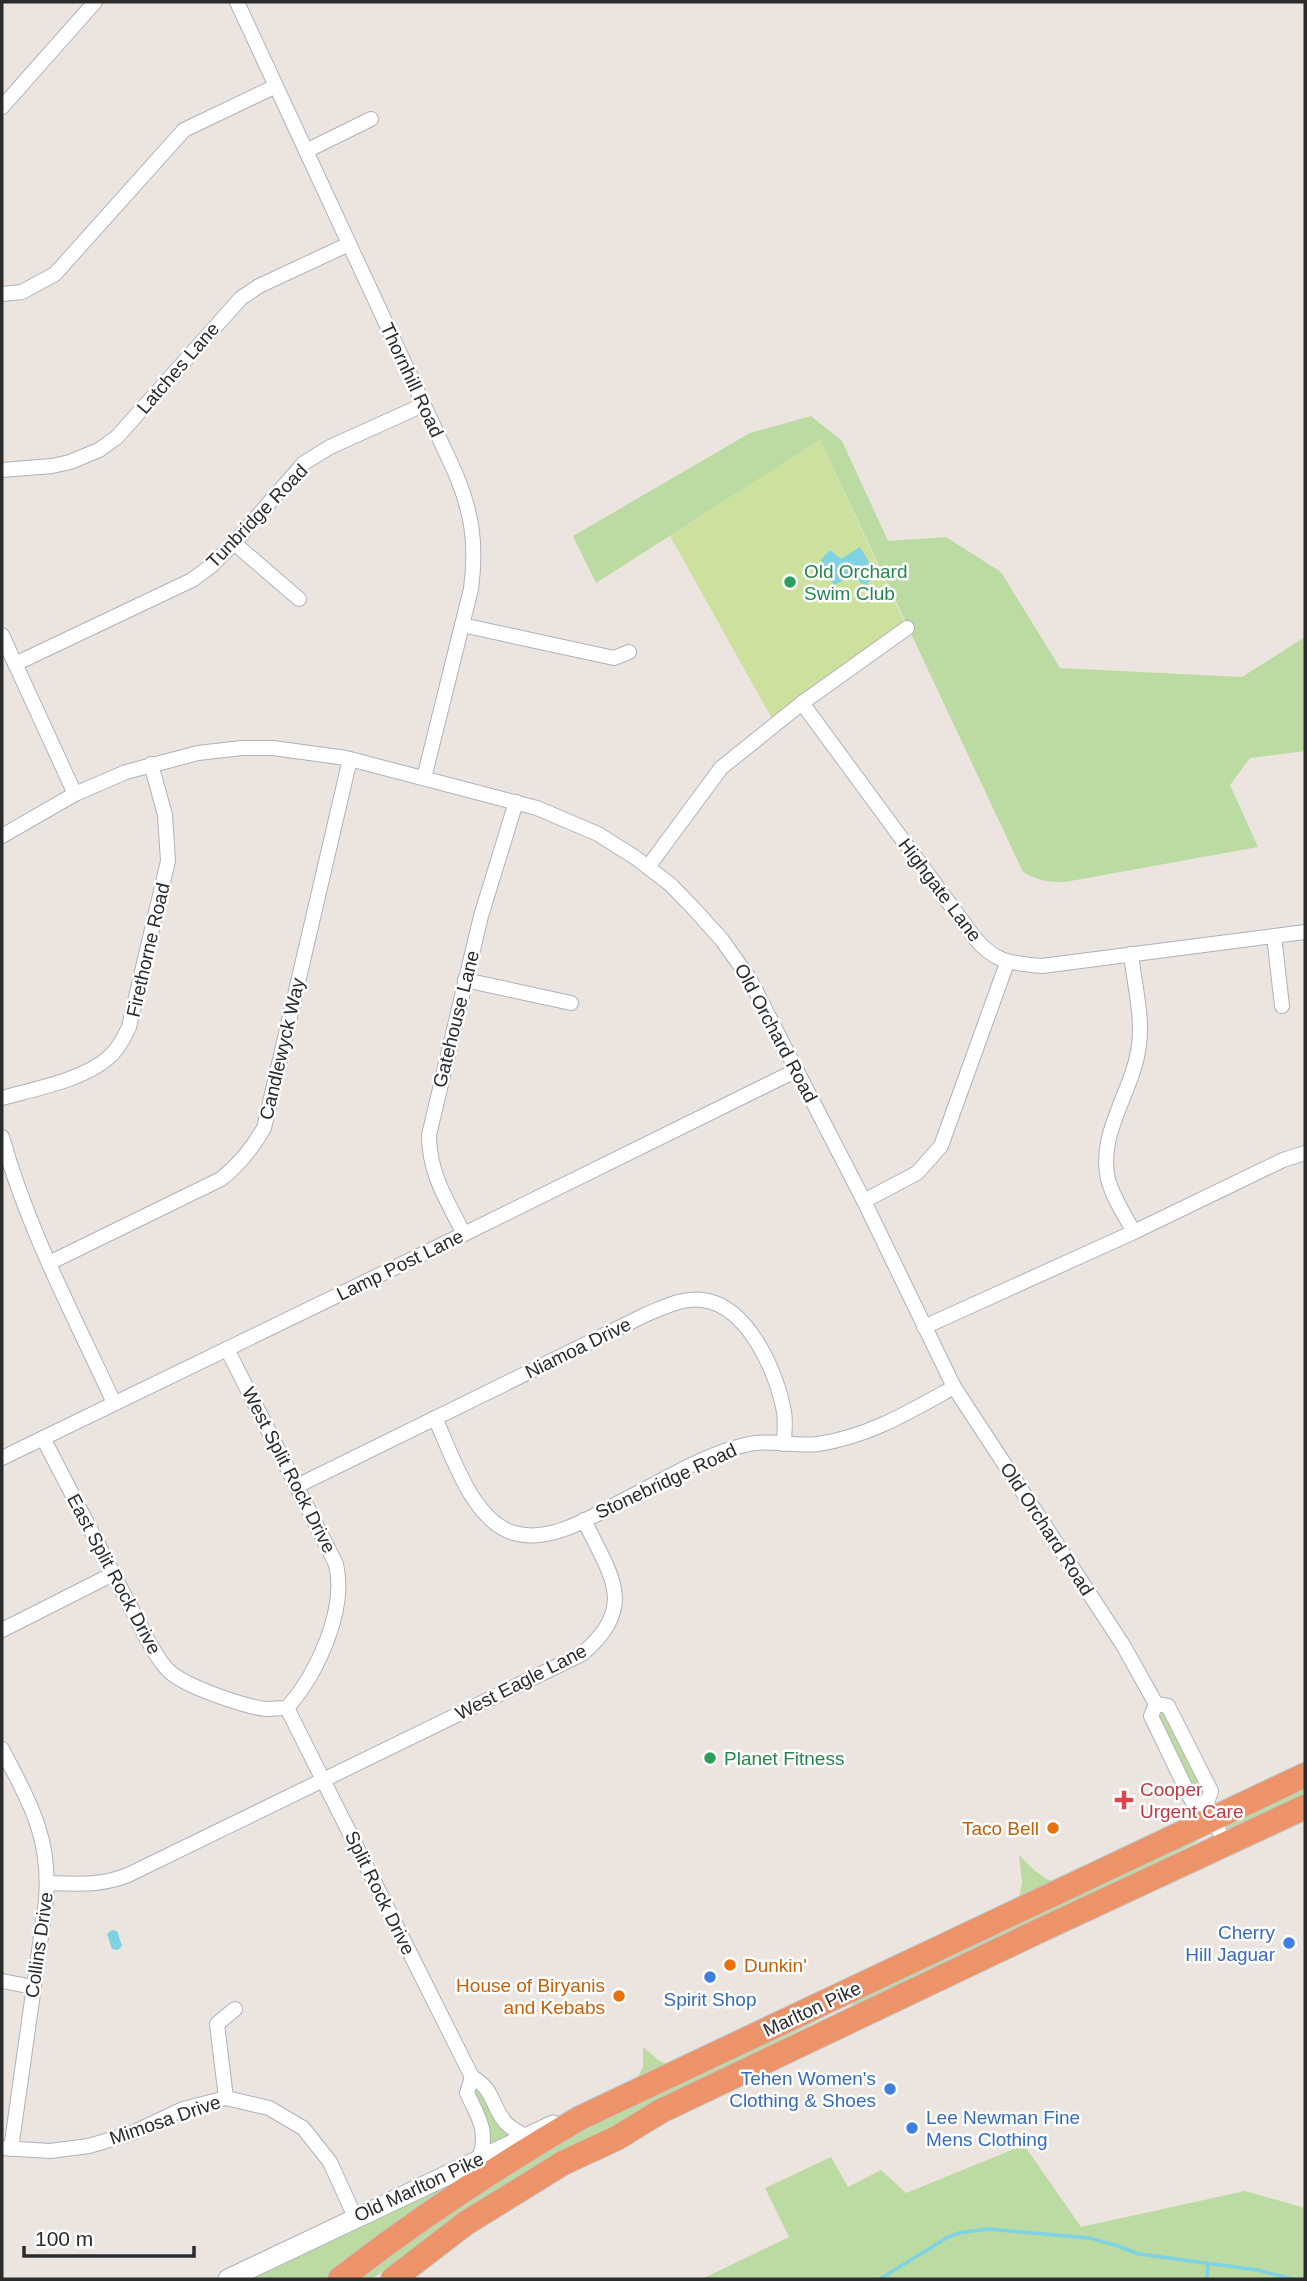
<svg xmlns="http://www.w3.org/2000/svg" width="1307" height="2281" viewBox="0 0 1307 2281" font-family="Helvetica,sans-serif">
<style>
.green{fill:#bcdba2}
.pitch{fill:#cde19e}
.water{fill:#7ed2e1}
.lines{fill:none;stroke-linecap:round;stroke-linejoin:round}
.stream{stroke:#7ed2e1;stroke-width:3.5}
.street-casing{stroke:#afb2ba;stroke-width:16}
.secondary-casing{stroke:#afb2ba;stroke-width:21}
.highway-casing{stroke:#c4c4c4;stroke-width:26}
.street{stroke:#fff;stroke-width:14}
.secondary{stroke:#fff;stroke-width:19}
.highway{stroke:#ec9369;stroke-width:24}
.leisure-dot{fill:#2e9e5b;stroke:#fff;stroke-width:2.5}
.health-dot{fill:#e0444e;stroke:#fff;stroke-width:2.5}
.food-dot{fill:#e8710a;stroke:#fff;stroke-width:2.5}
.shop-dot{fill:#3f7fe0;stroke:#fff;stroke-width:2.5}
.labels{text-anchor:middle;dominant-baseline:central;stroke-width:5;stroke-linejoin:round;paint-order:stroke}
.street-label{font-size:19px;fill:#2b2b2b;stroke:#fff}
.leisure-label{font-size:19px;fill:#27864d;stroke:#fff;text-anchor:start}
.health-label{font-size:19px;fill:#be3a42;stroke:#fff;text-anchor:start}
.food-label{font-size:19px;fill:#c56008;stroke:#fff;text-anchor:end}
.shop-label{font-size:19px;fill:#366cbe;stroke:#fff;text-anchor:end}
</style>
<rect width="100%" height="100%" fill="#ebe4df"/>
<g class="green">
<path d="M811 416 842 441 888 541 946 537 1001 572 1060 668 1242 677 1305 637V751L1250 758 1230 785 1258 847 1065 882C1049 882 1037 881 1023 872L820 440 596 583 573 536 750 433Z"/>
<polygon points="1168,1706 1211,1791 1206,1806 1192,1801 1151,1716"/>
<polygon points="1305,1784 1305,1798 1239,1829 1227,1828 1225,1825"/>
<polygon points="1198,1837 1197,1842 1143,1869 1039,1924 848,2012 858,1994"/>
<path d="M1019 1855C1034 1871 1046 1881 1068 1888L1019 1899 1022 1882Z"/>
<polygon points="836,2007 823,2018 715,2073 481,2200 372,2279 357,2279 455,2206 631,2101"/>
<polygon points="643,2047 658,2060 673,2067 634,2084 643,2067"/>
<polygon points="472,2077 502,2118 525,2136 480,2157 485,2141 467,2093"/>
<polygon points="1024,2145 1081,2227 1245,2191 1305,2208 1305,2279 702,2279 789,2237 765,2188 831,2157 848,2187 881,2170 906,2193"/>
<polygon points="480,2165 389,2228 324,2279 251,2279 361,2226"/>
</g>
<polygon class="pitch" points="820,440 907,628 775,724 670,536"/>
<g class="water">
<polygon points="860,547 876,574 865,586 853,575 834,585 821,560 830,550 841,559"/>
<polygon points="112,1930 117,1931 122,1946 118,1950 112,1949 107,1934"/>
</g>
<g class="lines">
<g class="stream">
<polyline points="880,2279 948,2237 959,2233 987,2229 1089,2238 1115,2245 1139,2254 1257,2270 1293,2279"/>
<polyline points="1207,2279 1208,2265"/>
</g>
<defs>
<g id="street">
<path d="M237 2 454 470C472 511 477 544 471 589L424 778"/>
<polyline points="2,107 95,2"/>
<polyline points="306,151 371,119"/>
<polyline points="2,294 22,292 55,274 184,130 276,86"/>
<polyline points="2,470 52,466 70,462 99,450 117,437 241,298 259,286 349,244"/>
<polyline points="234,543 299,599"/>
<polyline points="462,625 614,658 629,652"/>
<polyline points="2,635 75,794"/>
<polyline points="15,664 192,580 211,566 234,543 304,463 330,447 423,405"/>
<path d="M802 703 974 937C995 963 1011 963 1042 966L1305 932"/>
<polyline points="2,836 75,794 126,772 198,753 242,748 273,748 346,758 537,808 598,834 636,858 671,885 696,911 722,940 749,978 864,1201 954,1387 1123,1645 1156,1704"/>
<polyline points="648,867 721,768 802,703 907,628"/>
<polyline points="1274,936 1282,1006"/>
<path d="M1131 954C1134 983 1143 1016 1139 1045 1134 1090 1097 1133 1108 1179 1113 1198 1125 1216 1134 1232"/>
<polyline points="465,980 571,1003"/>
<path d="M2 1098C34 1089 83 1080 108 1058 118 1050 124 1038 129 1027L168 861 165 815 151 764"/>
<path d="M2 1137C28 1230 74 1316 114 1403"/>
<polyline points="864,1201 917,1173 941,1146 1007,963"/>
<path d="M464 1234C447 1200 429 1174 429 1135L481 916 516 802"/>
<path d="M49 1263 221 1179C240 1164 252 1149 264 1128L350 759"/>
<polyline points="924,1327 1134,1232 1283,1160 1305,1153"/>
<path d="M227 1349 336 1564C347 1610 317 1674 287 1708"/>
<path d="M435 1418C452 1454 472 1521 514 1533 552 1544 594 1515 628 1498 666 1479 706 1453 749 1444 771 1439 795 1447 818 1444 870 1436 909 1412 954 1387"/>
<path d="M43 1438 147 1639C154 1650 159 1662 169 1671 184 1686 243 1706 265 1709 272 1709 280 1708 287 1708"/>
<polyline points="2,1458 464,1234 797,1070"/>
<path d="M297 1486 647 1314C665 1307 683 1297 703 1300 748 1306 777 1372 784 1412 786 1422 784 1433 784 1444"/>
<polyline points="2,1630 113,1574"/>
<polyline points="1156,1704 1151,1716 1192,1801 1206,1806 1226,1844"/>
<polyline points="1156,1704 1168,1706 1211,1791 1206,1806"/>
<path d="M287 1708 472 2077C493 2089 490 2100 502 2118 508 2127 516 2131 525 2136"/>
<path d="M2 1749C30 1804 51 1837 46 1901L11 2149"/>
<path d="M47 1883C77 1884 101 1886 128 1875L582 1654C639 1606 610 1575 584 1520"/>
<polyline points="2,1981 33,1987"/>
<path d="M472 2077 467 2093C479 2119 488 2129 480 2157"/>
<polyline points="226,2098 217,2024 235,2009"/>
<polyline points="2,2148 50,2151 89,2146 132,2133 183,2109 226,2098 269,2108 303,2128 330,2162 355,2217"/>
</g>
<polyline id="secondary" points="228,2279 553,2125"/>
<g id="highway">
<path d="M340 2279C416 2220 496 2167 580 2118L1305 1775"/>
<polyline points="393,2279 466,2223 563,2163 617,2138 661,2111 1041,1930 1305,1807"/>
</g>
</defs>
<use href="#street" class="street-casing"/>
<use href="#secondary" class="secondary-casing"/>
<use href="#highway" class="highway-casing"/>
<use href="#street" class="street"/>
<use href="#secondary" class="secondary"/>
<use href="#highway" class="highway"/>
</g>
<g class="leisure-dot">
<circle cx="790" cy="582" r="7"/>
<circle cx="710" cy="1758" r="7"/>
</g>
<path class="health-dot" d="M1120.5 1789.5h7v7h7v7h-7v7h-7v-7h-7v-7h7z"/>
<g class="food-dot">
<circle cx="1053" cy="1828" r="7"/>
<circle cx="730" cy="1965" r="7"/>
<circle cx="619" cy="1996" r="7"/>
</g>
<g class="shop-dot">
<circle cx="1289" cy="1943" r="7"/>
<circle cx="710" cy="1977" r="7"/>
<circle cx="890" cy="2089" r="7"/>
<circle cx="912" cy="2128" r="7"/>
</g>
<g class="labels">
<g class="street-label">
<text transform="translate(178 368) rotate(-49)">Latches Lane</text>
<text transform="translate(412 380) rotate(65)">Thornhill Road</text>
<text transform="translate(257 516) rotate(-46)">Tunbridge Road</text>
<text transform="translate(940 890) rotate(53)">Highgate Lane</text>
<text transform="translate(148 950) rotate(-77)">Firethorne Road</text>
<text transform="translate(456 1019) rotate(-76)">Gatehouse Lane</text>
<text transform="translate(776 1033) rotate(62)">Old Orchard Road</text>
<text transform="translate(282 1049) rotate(-77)">Candlewyck Way</text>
<text transform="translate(400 1265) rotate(-26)">Lamp Post Lane</text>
<text transform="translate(578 1348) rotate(-26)">Niamoa Drive</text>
<text transform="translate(289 1470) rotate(63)">West Split Rock Drive</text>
<text transform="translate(666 1481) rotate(-25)">Stonebridge Road</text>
<text transform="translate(1047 1529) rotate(57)">Old Orchard Road</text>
<text transform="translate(114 1574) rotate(62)">East Split Rock Drive</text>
<text transform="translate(521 1682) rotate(-27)">West Eagle Lane</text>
<text transform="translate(380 1893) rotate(64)">Split Rock Drive</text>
<text transform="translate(39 1945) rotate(-82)">Collins Drive</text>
<text transform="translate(812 2009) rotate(-25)">Marlton Pike</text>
<text transform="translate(165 2120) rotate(-19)">Mimosa Drive</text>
<text transform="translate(419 2187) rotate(-25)">Old Marlton Pike</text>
</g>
<g class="leisure-label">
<text x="804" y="571">Old Orchard<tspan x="804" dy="22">Swim Club</tspan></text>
<text x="724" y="1758">Planet Fitness</text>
</g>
<g class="health-label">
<text x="1140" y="1789">Cooper<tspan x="1140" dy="22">Urgent Care</tspan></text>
</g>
<g class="food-label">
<text x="1039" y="1828">Taco Bell</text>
<text x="744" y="1965" text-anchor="start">Dunkin'</text>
<text x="605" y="1985">House of Biryanis<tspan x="605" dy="22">and Kebabs</tspan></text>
</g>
<g class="shop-label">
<text x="1275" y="1932">Cherry<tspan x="1275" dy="22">Hill Jaguar</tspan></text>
<text x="710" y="1999" text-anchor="middle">Spirit Shop</text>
<text x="876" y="2078">Tehen Women's<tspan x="876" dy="22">Clothing &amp; Shoes</tspan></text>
<text x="926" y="2117" text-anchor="start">Lee Newman Fine<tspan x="926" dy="22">Mens Clothing</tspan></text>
</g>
</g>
<rect width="1307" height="2281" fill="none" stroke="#2b2b2b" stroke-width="7"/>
<path d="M24 2246v10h170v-10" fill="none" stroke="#2b2b2b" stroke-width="3.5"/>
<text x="35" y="2246" font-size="21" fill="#2b2b2b" stroke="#ffffff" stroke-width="5" paint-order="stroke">100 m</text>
</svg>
